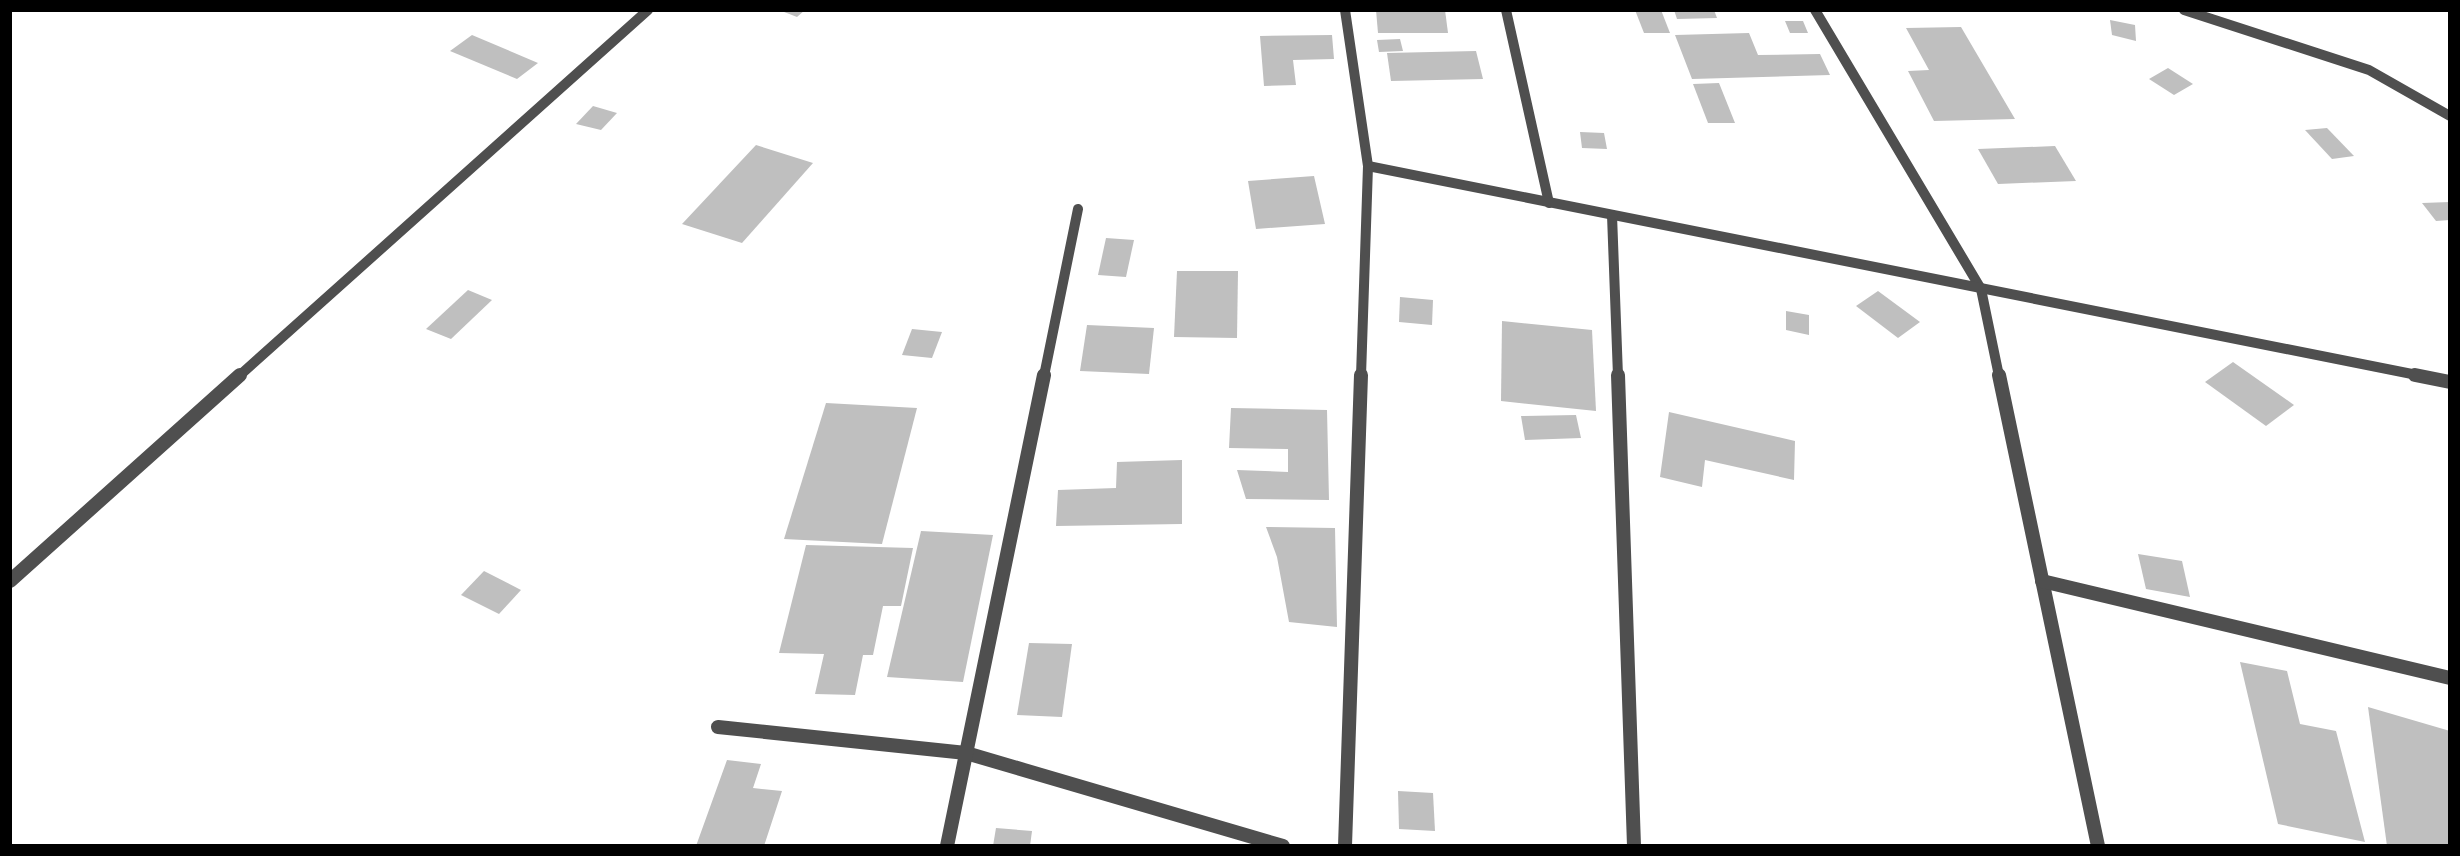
<svg xmlns="http://www.w3.org/2000/svg" width="2460" height="856" viewBox="0 0 2460 856" font-family="'Nunito Sans',sans-serif">
<style>
.building{fill:#bfbfbf}
.lines{fill:none;stroke-linecap:round;stroke-linejoin:round}
.minor-far1{stroke:#4f4f4f;stroke-width:10}
.minor{stroke:#4f4f4f;stroke-width:14}
</style>
<rect width="100%" height="100%" fill="#fff"/>
<g class="building">
<polygon points="779,10 805,10 797,17"/>
<polygon points="1376,10 1445,10 1448,33 1378,33"/>
<polygon points="1635,10 1661,10 1670,33 1644,33"/>
<polygon points="1674,10 1714,10 1717,18 1677,19"/>
<polygon points="2110,20 2135,25 2136,41 2112,35"/>
<polygon points="1785,21 1803,21 1808,33 1790,33"/>
<polygon points="1961,27 2015,119 1934,121 1908,71 1929,70 1906,28"/>
<polygon points="1749,33 1758,55 1820,54 1830,75 1692,79 1675,35"/>
<polygon points="472,35 538,63 517,79 450,51"/>
<polygon points="1332,35 1334,59 1293,60 1296,85 1264,86 1260,36"/>
<polygon points="1400,39 1403,51 1379,52 1377,40"/>
<polygon points="1476,51 1483,79 1391,81 1387,53"/>
<polygon points="2168,68 2193,84 2174,95 2149,79"/>
<polygon points="1719,83 1735,123 1708,123 1693,84"/>
<polygon points="593,106 617,113 601,130 576,124"/>
<polygon points="2327,128 2354,156 2332,159 2305,130"/>
<polygon points="1580,132 1604,133 1607,149 1582,148"/>
<polygon points="756,145 813,163 742,243 682,224"/>
<polygon points="2055,146 2076,181 1998,184 1978,149"/>
<polygon points="1314,176 1325,224 1256,229 1248,181"/>
<polygon points="2450,202 2450,220 2436,221 2422,203"/>
<polygon points="1106,238 1134,240 1126,277 1098,275"/>
<polygon points="1177,271 1238,271 1237,338 1174,337"/>
<polygon points="468,290 492,300 451,339 426,329"/>
<polygon points="1878,291 1920,322 1898,338 1856,306"/>
<polygon points="1400,297 1433,300 1432,325 1399,322"/>
<polygon points="1786,311 1809,315 1809,335 1786,330"/>
<polygon points="1502,321 1592,330 1596,411 1501,401"/>
<polygon points="1087,325 1154,328 1149,374 1080,371"/>
<polygon points="912,329 942,332 932,358 902,355"/>
<polygon points="2233,362 2294,405 2266,426 2205,382"/>
<polygon points="826,403 917,408 882,544 784,539"/>
<polygon points="1231,408 1327,410 1329,500 1246,499 1237,470 1288,472 1288,449 1229,448"/>
<polygon points="1669,412 1795,441 1794,480 1705,460 1702,487 1660,477"/>
<polygon points="1576,415 1581,438 1525,440 1521,416"/>
<polygon points="1182,460 1182,524 1056,526 1058,490 1116,488 1117,462"/>
<polygon points="1266,527 1335,528 1337,627 1289,622 1277,557"/>
<polygon points="921,531 993,535 963,682 887,677"/>
<polygon points="806,545 913,548 901,606 883,606 873,655 863,655 855,695 815,694 824,654 779,653"/>
<polygon points="2138,554 2182,561 2190,597 2146,589"/>
<polygon points="484,571 521,590 499,614 461,595"/>
<polygon points="1029,643 1072,644 1062,717 1017,715"/>
<polygon points="2240,662 2287,671 2300,724 2336,731 2365,842 2278,824"/>
<polygon points="2368,707 2450,731 2450,846 2387,846"/>
<polygon points="727,760 761,764 753,788 782,791 764,846 696,846"/>
<polygon points="1398,791 1433,793 1435,831 1399,829"/>
<polygon points="996,828 1032,831 1030,846 993,846"/>
</g>
<g class="lines">
<g class="minor-far1">
<polyline points="1345,10 1368,166 1361,376"/>
<polyline points="1506,10 1549,203"/>
<polyline points="1815,10 1981,289 1999,376"/>
<polyline points="2184,10 2369,70 2450,116"/>
<polyline points="1368,166 2422,376"/>
<polyline points="1612,215 1618,376"/>
<polyline points="239,376 648,10"/>
<polyline points="1044,376 1078,209"/>
</g>
<g class="minor">
<polyline points="1618,375 1634,846"/>
<polyline points="1999,375 2098,846"/>
<polyline points="2415,375 2450,382"/>
<polyline points="10,581 240,375"/>
<polyline points="2042,581 2450,678"/>
<polyline points="718,727 966,753 1283,846"/>
<polyline points="947,846 1044,375"/>
<polyline points="1345,846 1361,375"/>
</g>
</g>
<rect width="2460" height="856" fill="none" stroke="#000000" stroke-width="24"/>
</svg>
